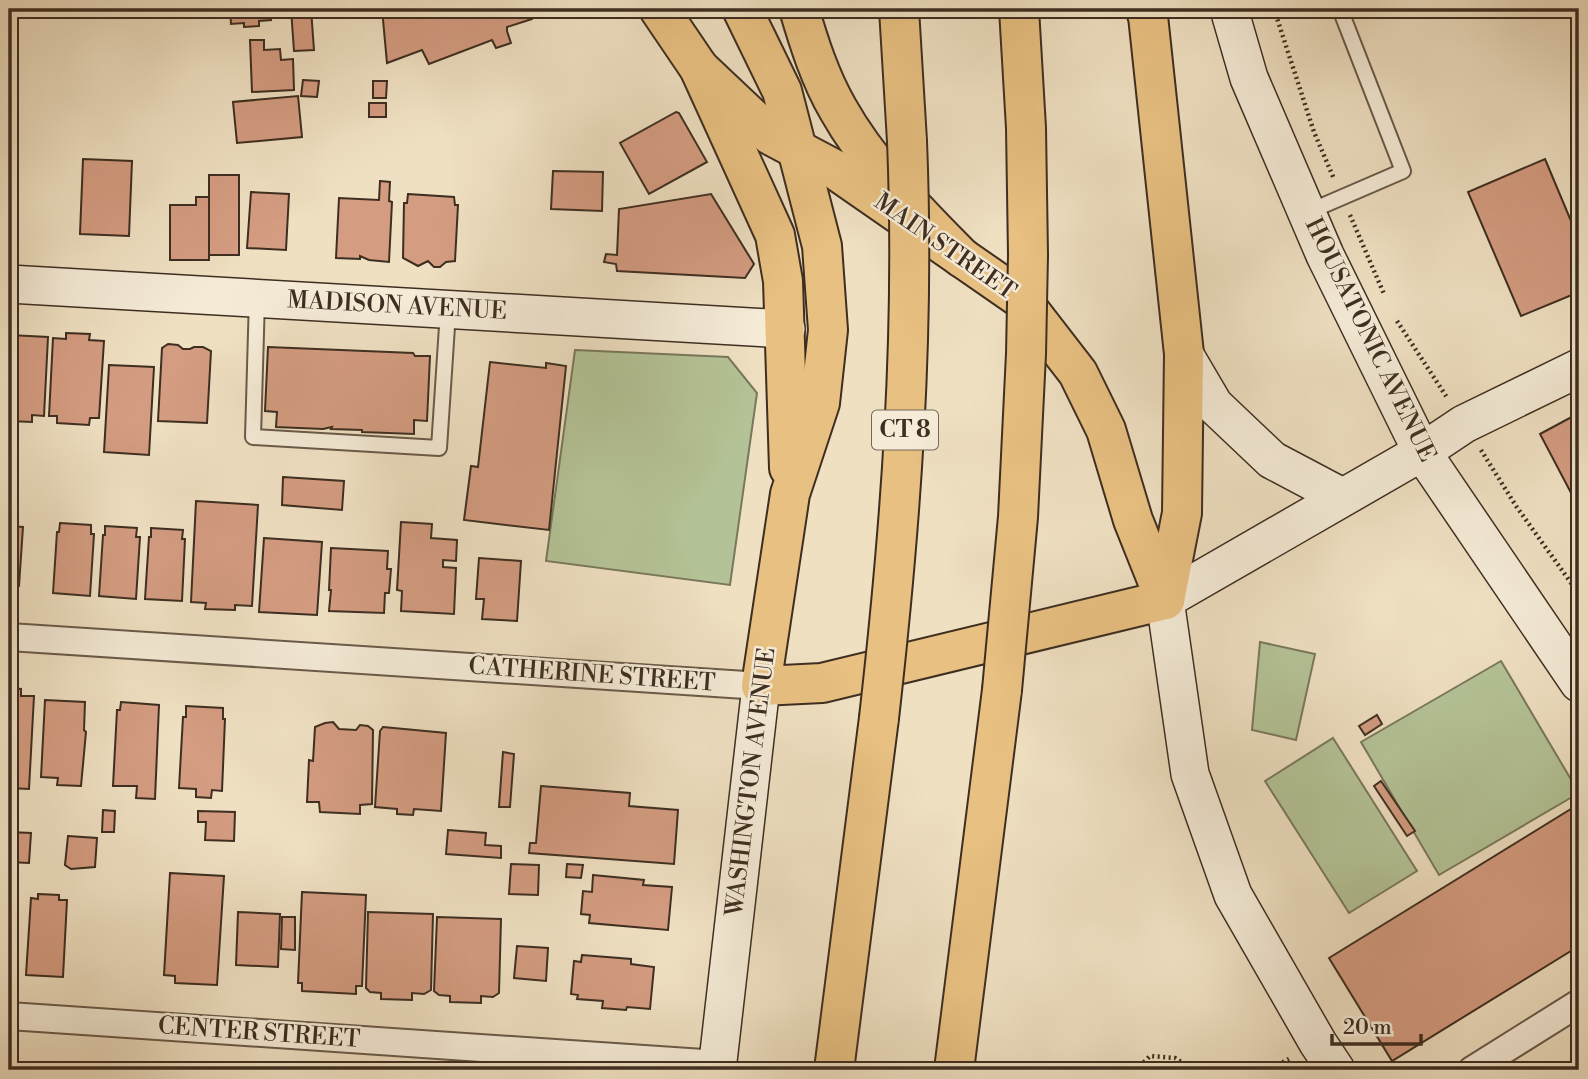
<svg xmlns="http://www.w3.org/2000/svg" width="1588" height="1079" viewBox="0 0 1588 1079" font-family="'Libre Bodoni',serif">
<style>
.green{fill:#b4c397;stroke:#79785c;stroke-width:2}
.building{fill:#d49c81;stroke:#3e2e21;stroke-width:2}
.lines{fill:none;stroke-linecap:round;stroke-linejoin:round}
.service-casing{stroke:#6a5a49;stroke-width:18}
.minor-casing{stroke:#6a5a49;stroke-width:30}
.secondary-casing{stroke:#3e2e21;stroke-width:40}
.primary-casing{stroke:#3e2e21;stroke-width:42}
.motorway-casing{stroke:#3e2e21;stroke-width:42}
.path{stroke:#3e2e21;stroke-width:4.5;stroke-dasharray:2 3.5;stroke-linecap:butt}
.service{stroke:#f5ebd7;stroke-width:14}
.minor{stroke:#f5ebd7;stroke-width:26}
.secondary{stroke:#f5ebd7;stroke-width:37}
.primary{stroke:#e8c081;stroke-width:38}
.motorway{stroke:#e8c081;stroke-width:38}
.motorway-bridge-casing{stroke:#3e2e21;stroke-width:42;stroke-linecap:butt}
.motorway-bridge{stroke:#e8c081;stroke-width:38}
.labels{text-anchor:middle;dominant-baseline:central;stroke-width:5;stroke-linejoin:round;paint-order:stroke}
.shield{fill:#f5ebd7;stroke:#756758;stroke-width:2}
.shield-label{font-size:23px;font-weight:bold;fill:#3e2e21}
.street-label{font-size:24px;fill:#3e2e21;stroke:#f5ebd7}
</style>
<rect width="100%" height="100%" fill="#efe0c2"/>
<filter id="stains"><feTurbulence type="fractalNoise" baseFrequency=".00286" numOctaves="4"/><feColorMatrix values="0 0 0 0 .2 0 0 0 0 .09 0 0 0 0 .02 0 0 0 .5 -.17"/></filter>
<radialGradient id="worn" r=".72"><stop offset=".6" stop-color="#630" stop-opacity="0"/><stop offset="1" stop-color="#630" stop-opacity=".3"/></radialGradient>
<g class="green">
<polygon points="575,350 728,357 757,393 730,585 546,561"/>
<polygon points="1260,642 1315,654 1296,740 1252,730"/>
<polygon points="1501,661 1579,793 1439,875 1361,742"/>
<polygon points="1333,738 1417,871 1349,913 1265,781"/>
</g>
<g class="building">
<polygon points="230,9 270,9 271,20 259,21 259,26 244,27 244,23 231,24"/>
<polygon points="291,9 311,9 314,50 294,51"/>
<polygon points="382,9 537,9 531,11 532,19 507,27 507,31 511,43 496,48 492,40 429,64 422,50 387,63"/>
<polygon points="250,40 264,40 264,50 280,49 281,60 293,59 294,90 252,92"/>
<polygon points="303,80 319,81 317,97 301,96"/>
<polygon points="373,81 387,81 386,98 373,98"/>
<polygon points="298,96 302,137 237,143 233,102"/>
<rect x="369" y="103" width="17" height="14"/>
<polygon points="676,112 679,113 707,162 649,194 620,143"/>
<polygon points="83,159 132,161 129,236 80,234"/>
<polygon points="1545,159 1579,240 1579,292 1521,316 1468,192"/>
<polygon points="553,171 603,172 602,211 551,209"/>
<rect x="209" y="175" width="30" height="80"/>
<polygon points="380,181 390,182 389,201 392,202 389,262 369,260 360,256 360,259 336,258 339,198 379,200"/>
<polygon points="251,192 289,194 286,250 247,248"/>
<polygon points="408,194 454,197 455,205 458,205 455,261 446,262 440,267 434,267 428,261 418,266 403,258 404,203 407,203"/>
<polygon points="711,194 754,264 745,278 617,271 616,264 604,262 606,254 617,255 619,209"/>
<polygon points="196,197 209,197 209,260 170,260 170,205 196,205"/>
<polygon points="66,333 90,334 89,340 104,341 99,418 90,418 89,425 57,423 57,416 49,416 53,338 66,339"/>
<polygon points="9,335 48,337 44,416 32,415 32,422 9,421"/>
<polygon points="168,344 178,345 183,349 190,349 194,347 203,347 211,351 207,423 158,421 162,348"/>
<polygon points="268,347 413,353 415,356 430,356 427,421 414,420 414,434 362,432 362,430 331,429 332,427 323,429 276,427 277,412 265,411"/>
<polygon points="490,362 546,368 546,363 566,366 549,530 464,520 471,466 478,467"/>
<polygon points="109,365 154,367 149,455 104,452"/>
<polygon points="1579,413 1579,508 1540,434"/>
<polygon points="283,477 344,481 342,510 282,505"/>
<polygon points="196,501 258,505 252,606 235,605 235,610 205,609 206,603 191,602"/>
<polygon points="401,522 432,524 431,538 457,540 456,561 443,560 443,567 456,568 454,614 401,611 402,591 397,590"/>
<polygon points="60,523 91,525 91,534 94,534 90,596 53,593 57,532 59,532"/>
<polygon points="9,526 23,527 19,586 9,585"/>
<polygon points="105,526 137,528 136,537 140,537 136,599 99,596 103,535 105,535"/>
<polygon points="151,528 183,530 182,539 185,539 182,601 145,599 149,537 151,537"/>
<polygon points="264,538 322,542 317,615 259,612"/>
<polygon points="331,548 388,551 387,569 391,569 389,593 385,593 384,613 329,611 331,590 329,590"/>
<polygon points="479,558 521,561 517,621 482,619 484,599 476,599"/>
<polygon points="9,688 21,689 21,696 34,696 29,789 9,788"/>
<polygon points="45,700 85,702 84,730 86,732 81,786 57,785 58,778 41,777"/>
<polygon points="121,702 159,705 155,799 136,798 137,786 113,786 117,710 120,710"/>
<polygon points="186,706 223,708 223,719 225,719 222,791 212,790 211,798 196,797 196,789 179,788 183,717 186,717"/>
<polygon points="1377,715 1382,724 1365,735 1359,726"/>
<polygon points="333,722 339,729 356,730 360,725 368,726 373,730 372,804 360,805 360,814 320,812 319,802 307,802 309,760 313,761 315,727 325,723"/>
<polygon points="383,727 446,733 441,811 414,809 413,815 397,814 397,809 375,807 380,731"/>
<polygon points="503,752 514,754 510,807 499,807"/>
<polygon points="1381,781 1415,831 1407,836 1374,786"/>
<polygon points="541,786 630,793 629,806 678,810 674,864 529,853 530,843 536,843"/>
<polygon points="1579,804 1579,946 1392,1061 1329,958"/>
<polygon points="103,810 115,811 114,832 102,832"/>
<polygon points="198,811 235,812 234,841 205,840 206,822 198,822"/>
<polygon points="448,830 486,833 485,845 501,846 501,858 446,854"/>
<polygon points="9,832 31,833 29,863 9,862"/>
<polygon points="68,836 97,838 95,867 71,869 65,865"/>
<polygon points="511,864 539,865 538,895 509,894"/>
<polygon points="567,864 583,865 581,878 566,877"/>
<polygon points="170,873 224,876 217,985 175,983 175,976 164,975"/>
<polygon points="593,875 644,880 643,885 672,887 668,930 589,923 590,915 581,914 583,891 592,892"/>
<polygon points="302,892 366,895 362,986 356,986 356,994 302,991 302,983 298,983"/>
<polygon points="38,894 59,895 59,900 67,900 63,977 26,975 31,898 38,899"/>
<polygon points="238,912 280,914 278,967 236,965"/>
<polygon points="368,912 433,914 431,990 424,994 412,993 412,1000 381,999 381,993 370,992 366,988"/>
<polygon points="282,917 295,917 295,950 281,949"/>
<polygon points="437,917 501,919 499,993 493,997 481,996 481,1003 450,1002 450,996 439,995 434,991"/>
<polygon points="517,946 548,948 546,981 514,978"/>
<polygon points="582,955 631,959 631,964 654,967 650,1009 627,1007 626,1010 602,1008 603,1001 577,999 578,995 571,994 574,961 581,962"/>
</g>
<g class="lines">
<defs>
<g id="service">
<polyline points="1308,212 1403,171 1340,9"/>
<polyline points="257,298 253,437 439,448 448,311"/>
</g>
<g id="minor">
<polyline points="9,637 761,686"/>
<polyline points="9,1016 718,1064"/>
<polyline points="1472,1070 1579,1003"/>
</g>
<g id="secondary">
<polyline points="1229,9 1249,78 1325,255 1422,452 1579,683"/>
<polyline points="9,284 786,329"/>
<polyline points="1184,354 1214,405 1272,460 1342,497"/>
<polyline points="717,1070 761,686"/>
<polyline points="1336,1070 1318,1043 1233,895 1190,774 1165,600 1422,452 1464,424 1579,368"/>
</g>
<g id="primary">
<polyline points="659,9 699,68 775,235 783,281 789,468"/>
<polyline points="742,9 782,91 822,246 828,330 820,403 790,494 761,686 822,683 1165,600"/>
<polyline points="1145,9 1148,16 1184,354 1182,513 1165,600"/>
<polyline points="699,68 770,135 834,169 1020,298 1078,373 1106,430 1133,520 1165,600"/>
</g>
<g id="motorway">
<path d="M799 9C809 43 820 78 838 109 870 166 917 212 962 258"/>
<polyline points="899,9 907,141"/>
<polyline points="1019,9 1026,128 1028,255"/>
<polyline points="1147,9 1148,16"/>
<polyline points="834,1070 879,718"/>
<polyline points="954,1070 1002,690"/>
</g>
</defs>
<use href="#service" class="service-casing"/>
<use href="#minor" class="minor-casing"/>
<use href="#secondary" class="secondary-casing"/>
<use href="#primary" class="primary-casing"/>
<use href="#motorway" class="motorway-casing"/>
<g class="path">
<polyline points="1274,9 1314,132 1334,179"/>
<polyline points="1350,215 1384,294"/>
<polyline points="1397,321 1448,399"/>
<polyline points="1481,450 1516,506 1579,594"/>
<polyline points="1136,1070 1150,1056 1175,1058 1194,1070"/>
<polyline points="1268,1070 1289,1059"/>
</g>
<use href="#service" class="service"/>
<use href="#minor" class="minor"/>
<use href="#secondary" class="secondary"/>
<use href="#primary" class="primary"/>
<use href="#motorway" class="motorway"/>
<defs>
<g id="motorway-bridge">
<polyline points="1002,690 1018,517 1026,354 1028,255"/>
<path d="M879 718C901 525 915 335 907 141"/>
</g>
</defs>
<use href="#motorway-bridge" class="motorway-bridge-casing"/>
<use href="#motorway-bridge" class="motorway-bridge"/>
</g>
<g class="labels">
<rect class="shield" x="872" y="410.5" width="66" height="39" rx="5"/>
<g class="shield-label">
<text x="905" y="430">CT 8</text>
</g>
<g class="street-label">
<text transform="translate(945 247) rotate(35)">MAIN STREET</text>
<text transform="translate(397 306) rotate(3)">MADISON AVENUE</text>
<text transform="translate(1370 340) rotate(64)">HOUSATONIC AVENUE</text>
<text transform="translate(592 675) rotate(4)">CATHERINE STREET</text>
<text transform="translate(751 782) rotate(-83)">WASHINGTON AVENUE</text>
<text transform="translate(259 1033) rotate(4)">CENTER STREET</text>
</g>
</g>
<rect width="1588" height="1079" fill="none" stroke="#efe0c2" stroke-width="35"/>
<rect x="10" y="10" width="1567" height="1058" fill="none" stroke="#3e2e21" stroke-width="3.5"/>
<rect x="18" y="18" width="1553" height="1044" fill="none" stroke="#3e2e21" stroke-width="2"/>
<path d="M1332 1034v10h89v-10" fill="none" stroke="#3e2e21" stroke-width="3.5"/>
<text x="1343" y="1034" font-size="21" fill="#3e2e21" stroke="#f5ebd7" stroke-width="5" paint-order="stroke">20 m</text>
<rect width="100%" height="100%" filter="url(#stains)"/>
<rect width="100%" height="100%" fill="url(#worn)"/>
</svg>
